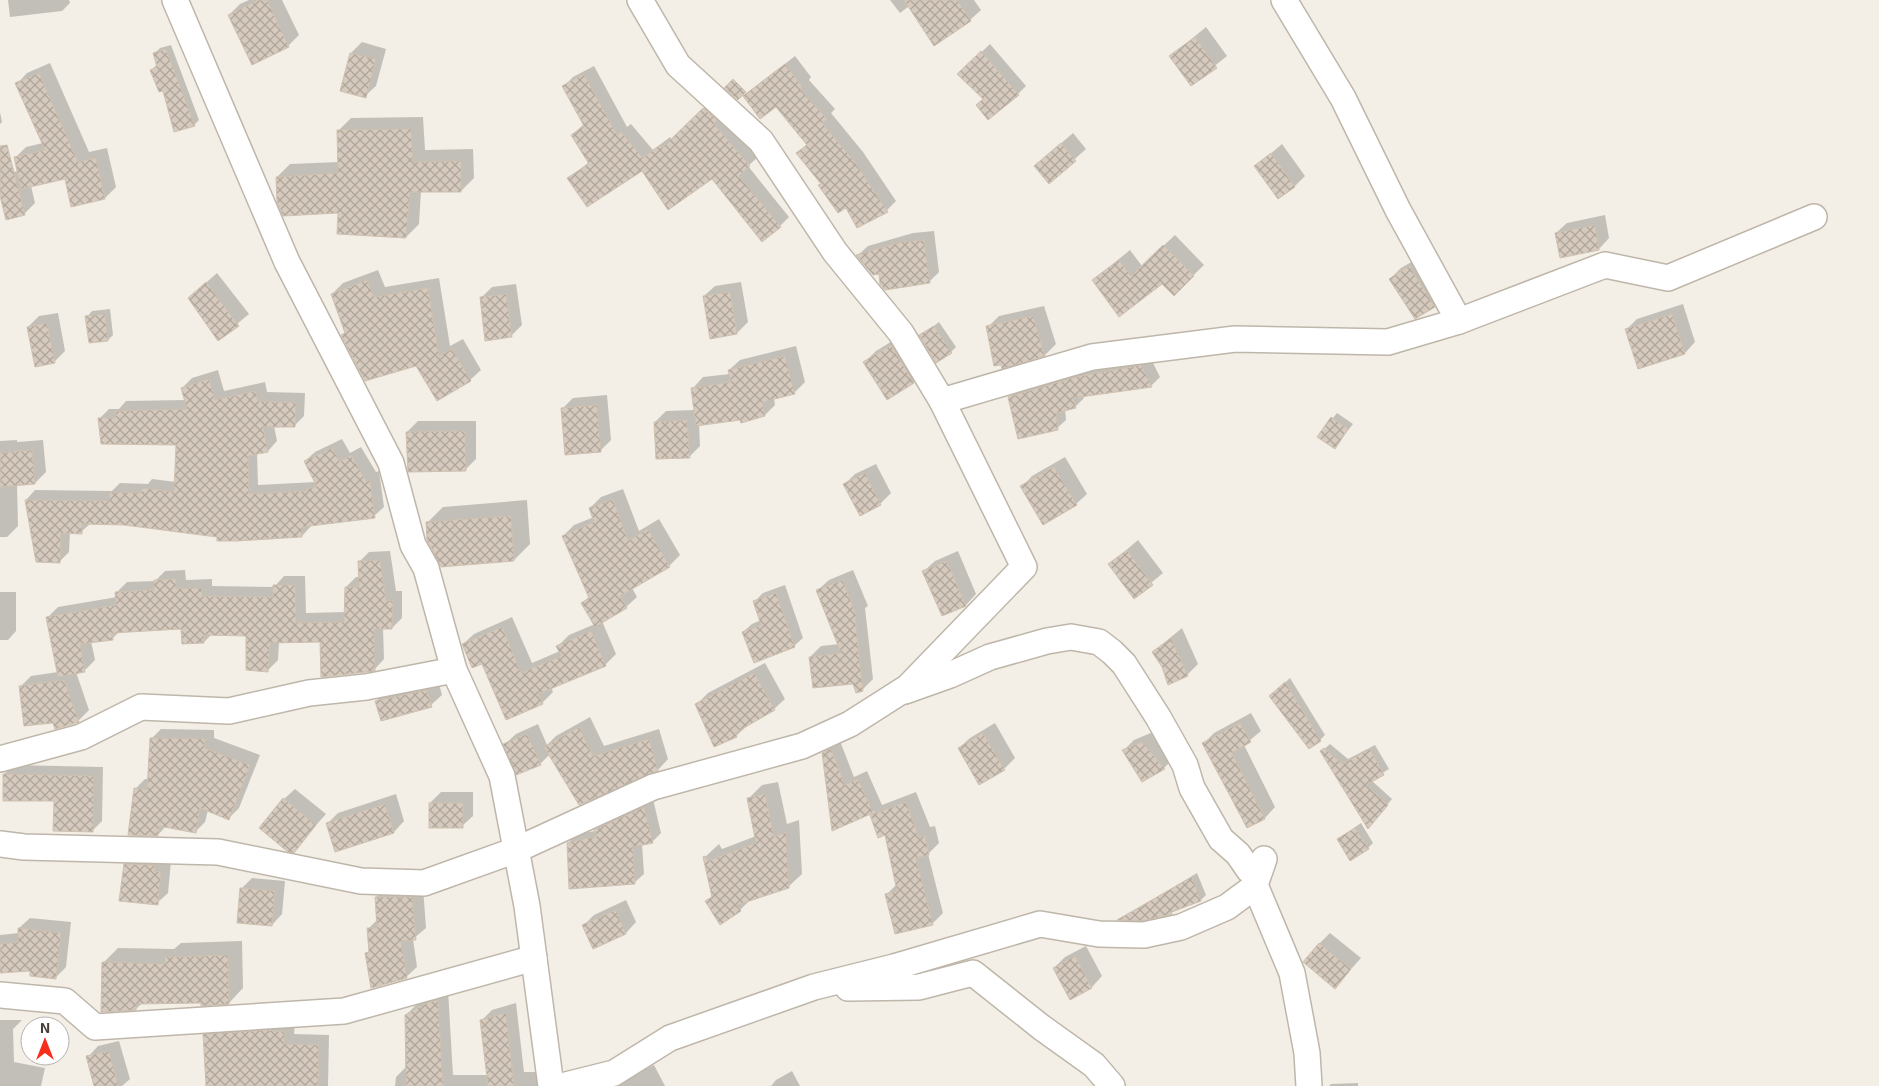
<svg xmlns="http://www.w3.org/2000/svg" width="1879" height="1086" viewBox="0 0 1879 1086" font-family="'Exo 2',sans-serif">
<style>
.shadow{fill:#0003}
.building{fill:url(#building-cross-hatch);stroke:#cfc1b0}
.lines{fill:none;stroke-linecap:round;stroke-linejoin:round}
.minor-casing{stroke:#bfb6aa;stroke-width:28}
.minor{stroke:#fff;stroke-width:25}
</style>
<defs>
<pattern id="building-cross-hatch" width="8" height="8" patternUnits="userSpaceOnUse" patternTransform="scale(1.25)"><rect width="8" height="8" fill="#d5cabd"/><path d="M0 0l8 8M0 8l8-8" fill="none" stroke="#afa59a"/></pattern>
</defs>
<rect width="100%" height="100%" fill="#f3efe7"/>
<g class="shadow">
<polygon points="8,0 69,0 70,3 62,11 10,17"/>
<polygon points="249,0 282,0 299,35 288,46 229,15 240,4"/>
<polygon points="890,0 917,0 900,13"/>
<polygon points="956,0 974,0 981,10 970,20"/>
<polygon points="1206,27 1227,56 1192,84 1171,56"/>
<polygon points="362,42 386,49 376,86 365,96 341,90 351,53"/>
<polygon points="990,44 1026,86 1018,94 984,99 959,74"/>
<polygon points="171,45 199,120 194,125 164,89 152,70 157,64 154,54 160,48"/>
<polygon points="795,56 811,77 809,80 835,109 831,113 863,152 896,201 887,210 858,227 846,206 822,184 798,153 808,143 776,106 744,96"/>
<polygon points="50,63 89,152 107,148 116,187 105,198 66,178 31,186 35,203 24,214 0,191 0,182 9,173 18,171 15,158 26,147 43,143 17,84 27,73"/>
<polygon points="594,66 627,127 631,124 653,150 670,137 672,140 713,99 759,156 748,166 789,217 780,226 712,178 642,170 569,178 589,162 572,135 584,124 564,86 573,77"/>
<polygon points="0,112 2,122 0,124"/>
<polygon points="423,117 425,150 473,149 474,178 461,191 421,191 419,224 406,237 339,212 277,177 290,164 339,162 338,131 351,118"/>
<polygon points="1073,133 1086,149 1049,182 1035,166"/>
<polygon points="1282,144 1305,176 1294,187 1256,166"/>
<polygon points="1605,215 1609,238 1599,249 1556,233 1567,223"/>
<polygon points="934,231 939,272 929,282 880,272 858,255 868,246 913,233"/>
<polygon points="1175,235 1204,265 1174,294 1163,282 1093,280 1130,250 1142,266"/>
<polygon points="1420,257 1445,296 1434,306 1390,279 1401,268"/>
<polygon points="378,270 385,287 439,278 450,346 463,339 481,370 470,380 342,335 346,332 332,294 343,283"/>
<polygon points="217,273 249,314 219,339 200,288"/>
<polygon points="741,282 748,322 737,333 704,296 715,286"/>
<polygon points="516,284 522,325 511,336 481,298 492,287"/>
<polygon points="1683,304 1695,342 1685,353 1639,368 1626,330 1637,319"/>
<polygon points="1044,306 1056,344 1045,355 1002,367 988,327 999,316"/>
<polygon points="110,309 113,335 108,340 87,317 92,311"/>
<polygon points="58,313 65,351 54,362 28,327 39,316"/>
<polygon points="939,322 956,347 951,352 921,336"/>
<polygon points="902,335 924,371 914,382 887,398 865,362 876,351"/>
<polygon points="796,346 805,382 794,393 774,398 775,405 765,415 699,424 700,446 689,457 655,422 666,411 695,410 693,388 703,377 730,374 729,370 740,360"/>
<polygon points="1150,357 1160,377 1152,385 1083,395 1084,398 1075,407 1065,409 1066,420 1057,428 1010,397 1018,388 1085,369"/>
<polygon points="218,370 224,391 265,382 267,392 305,393 304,416 294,426 274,426 277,441 268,451 257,453 258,485 316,482 305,461 315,452 342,439 350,453 361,447 376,472 379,471 384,507 374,516 312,525 302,536 219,536 124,524 91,523 81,532 70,532 69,552 59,562 26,500 35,490 112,491 120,483 148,484 152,479 176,482 177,444 99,419 109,409 119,409 126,401 186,400 182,388 192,378"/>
<polygon points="607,395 611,440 600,451 562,409 573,398"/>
<polygon points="1337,413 1353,424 1335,447 1319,436"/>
<polygon points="418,421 476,421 476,459 465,470 407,432"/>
<polygon points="17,440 17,442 43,440 46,472 35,483 17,484 18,526 7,537 0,537 0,441"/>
<polygon points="1065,457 1087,494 1076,504 1022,487 1032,476"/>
<polygon points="876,464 891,493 880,504 860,514 844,485 855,474"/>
<polygon points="623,489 639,531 659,519 680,555 669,566 632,588 637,597 626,607 602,621 616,654 605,665 551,687 553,692 542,703 483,662 463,644 474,634 512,617 532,663 560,651 558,646 569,635 595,624 583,603 589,596 563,536 574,525 594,517 590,508 601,497"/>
<polygon points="527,500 530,544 514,560 427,523 443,507"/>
<polygon points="1138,540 1163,573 1134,597 1110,564"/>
<polygon points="390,551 396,591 402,591 402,618 392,628 383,628 384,659 374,670 321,641 279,642 278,660 268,670 247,634 212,634 204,642 182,627 120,631 112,639 91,641 95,660 85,670 76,672 89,710 78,721 54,722 21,686 31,676 58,672 48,617 58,607 117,597 117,592 127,582 155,581 165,571 185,570 186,580 212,579 212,586 274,587 284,576 305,576 306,613 346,612 346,587 356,577 360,577 359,562 369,552"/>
<polygon points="958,551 976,594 966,605 943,615 924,571 935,561"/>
<polygon points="853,570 868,606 865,608 873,679 862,690 854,683 810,657 821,646 839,644 818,590 829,580"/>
<polygon points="785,585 803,638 794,646 743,632 752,624 761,620 755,601 763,593"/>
<polygon points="0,592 16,592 16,631 8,640 0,640"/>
<polygon points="1182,628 1198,664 1187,675 1153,652"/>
<polygon points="765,663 785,699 774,709 747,726 736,736 697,704 708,693"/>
<polygon points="1290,678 1325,735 1320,740 1276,691"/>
<polygon points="438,680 442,695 431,705 376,701 387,690"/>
<polygon points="1251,713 1261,731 1244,745 1275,807 1265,818 1247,826 1204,743 1214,733"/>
<polygon points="590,717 604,746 659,729 668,759 658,770 550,754 540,764 505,744 516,734 538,724 547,745 556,736"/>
<polygon points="995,723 1015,758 1004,769 980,783 959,748 970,738"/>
<polygon points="161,729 214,730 214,738 260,755 239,808 229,818 208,810 205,822 195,832 166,826 158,835 135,789 145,779 149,779 151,739"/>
<polygon points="1153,732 1175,757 1164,768 1143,780 1123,751 1134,740"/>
<polygon points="840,741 854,777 867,771 882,805 916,792 930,827 935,826 939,843 928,854 943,913 932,924 887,894 897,884 886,833 871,816 875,811 834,830 823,753 832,744"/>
<polygon points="1330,744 1348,759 1375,745 1389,769 1371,780 1392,799 1373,822 1322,751"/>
<polygon points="14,765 103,767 102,821 92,831 55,799 4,774"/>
<polygon points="778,782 787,824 799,820 802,874 788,887 751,899 740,910 707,902 713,895 705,857 719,844 722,849 756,836 748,799 762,785"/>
<polygon points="295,789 326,814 293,851 284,799"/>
<polygon points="441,792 473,792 473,816 462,826 430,803"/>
<polygon points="396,794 404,821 394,832 327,824 338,813"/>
<polygon points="653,799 661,833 652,842 642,844 644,874 635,882 568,843 577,834 595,831 604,822"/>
<polygon points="1361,823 1373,843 1368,848 1338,839"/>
<polygon points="136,854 171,861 168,893 157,903 125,865"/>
<polygon points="1197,873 1206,895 1201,900 1171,913 1120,919"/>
<polygon points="252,878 285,881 282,914 272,925 241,889"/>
<polygon points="387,886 423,887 426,928 413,939 417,967 406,977 366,954 370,950 368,929 378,919 376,897"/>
<polygon points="626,900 636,922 626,933 594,948 583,926 594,915"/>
<polygon points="30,918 71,922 66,967 55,978 32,969 0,972 0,935 19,933 19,928"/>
<polygon points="1330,933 1361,958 1335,987 1319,944"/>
<polygon points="242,941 243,988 229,1003 142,1003 136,1009 103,963 118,948 174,949 181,943"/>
<polygon points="1086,946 1102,976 1092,987 1071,998 1054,968 1065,957"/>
<polygon points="448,990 453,1075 488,1075 481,1021 492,1010 516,1003 524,1072 544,1072 544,1086 395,1086 396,1077 407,1066 406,1015 417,1004"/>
<polygon points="0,1020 22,1020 13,1029 14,1062 45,1068 41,1086 0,1086"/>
<polygon points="295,1022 294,1034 329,1035 328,1086 207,1086 204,1035 215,1024"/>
<polygon points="119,1041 130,1079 122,1086 96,1086 88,1057 98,1046"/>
<polygon points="654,1065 665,1086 619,1086 627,1078"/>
<polygon points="792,1071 800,1086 771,1086 776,1080"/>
<polygon points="1358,1083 1358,1086 1329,1086 1331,1084"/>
</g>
<g class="building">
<polygon points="258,0 267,0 289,47 252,65 228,15"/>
<polygon points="904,0 957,0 971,21 934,46"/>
<polygon points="1195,37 1217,68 1191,86 1169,56"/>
<polygon points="166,49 195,126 174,132 163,91 159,92 150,70 157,67 153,53"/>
<polygon points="981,51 1019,95 988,120 976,105 983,99 957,74"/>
<polygon points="350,53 376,59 366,98 340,91"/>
<polygon points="785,64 803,88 800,89 827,119 822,123 854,161 888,212 857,228 846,208 838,213 818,185 821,184 796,153 807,145 776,107 760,119 743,96"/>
<polygon points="39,73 78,162 96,158 105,199 71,207 65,179 21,189 14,157 45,150 15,83"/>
<polygon points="584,74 617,135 621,132 643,158 660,145 662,148 703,108 717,120 714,124 750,166 739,176 781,227 762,242 712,179 668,210 642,171 587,207 567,178 589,164 571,135 584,126 562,86"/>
<polygon points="733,79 746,92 738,100 724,88"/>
<polygon points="411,129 413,162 461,161 461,192 410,192 406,238 337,234 338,213 283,216 277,202 276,177 338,173 337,130"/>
<polygon points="1061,143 1076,161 1049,184 1034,166"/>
<polygon points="7,145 25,215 6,220 0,196 0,146"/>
<polygon points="1271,153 1295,187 1278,199 1254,166"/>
<polygon points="1595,225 1599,250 1560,258 1555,233"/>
<polygon points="924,240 930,283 885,290 880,284 879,274 873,275 856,255 902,242"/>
<polygon points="1163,245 1194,276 1174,296 1162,284 1119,317 1092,280 1119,260 1131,276"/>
<polygon points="1409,266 1435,307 1415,319 1389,279"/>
<polygon points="367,280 374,297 428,288 439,356 452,349 471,381 437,401 416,366 365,381 341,335 345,333 331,294"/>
<polygon points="206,282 239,326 218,341 188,298"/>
<polygon points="730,292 737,334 710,339 703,296"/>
<polygon points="506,294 512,337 485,341 480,297"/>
<polygon points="105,314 108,341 89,343 85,316"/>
<polygon points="1672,314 1685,354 1638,369 1625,329"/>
<polygon points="1033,316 1045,356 1002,369 1001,365 994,366 986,326"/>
<polygon points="47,323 55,363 35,367 27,327"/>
<polygon points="934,326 952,353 936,363 919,335"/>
<polygon points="891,345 914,383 887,400 863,362"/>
<polygon points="785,356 795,394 762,402 765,416 741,423 740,420 696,426 691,388 731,382 728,370"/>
<polygon points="1141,365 1152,387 1073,398 1076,408 1056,413 1058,430 1018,439 1008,397 1076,377"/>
<polygon points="209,379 215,400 255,391 258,401 296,403 295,427 263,427 268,452 248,456 249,494 307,491 306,489 317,487 304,461 332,448 340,462 351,455 366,481 370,480 375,518 302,527 302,537 237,541 217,541 217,537 124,525 82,524 82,534 61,533 60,563 36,562 25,500 109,501 110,492 141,493 142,488 174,492 176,445 101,444 98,418 116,418 115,411 187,409 181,388"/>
<polygon points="597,405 601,452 565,455 561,408"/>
<polygon points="1331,417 1348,429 1335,449 1317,437"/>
<polygon points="687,420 690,458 656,459 654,422"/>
<polygon points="465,431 466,471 408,472 406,432"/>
<polygon points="32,450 35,484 0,487 0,453"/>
<polygon points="1054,467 1077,505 1043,525 1020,486"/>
<polygon points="865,473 881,505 860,516 843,484"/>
<polygon points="613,499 628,541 648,529 670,567 620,596 627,608 595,627 581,603 589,598 562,536 594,522 589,508"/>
<polygon points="511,516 514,561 441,567 427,540 426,522"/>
<polygon points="1127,550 1153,585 1134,599 1108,564"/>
<polygon points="380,560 386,601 393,600 392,629 374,629 375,671 321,677 320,642 270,643 268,672 246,670 246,636 204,635 204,643 182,644 181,629 112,633 113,640 80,644 85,672 58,677 46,617 116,605 115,592 154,590 154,580 176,579 176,589 202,588 202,596 273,597 273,585 295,585 296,623 344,622 345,587 359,587 358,561"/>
<polygon points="947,561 966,606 942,616 922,571"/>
<polygon points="843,580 857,618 855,619 863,691 856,693 853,684 813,688 809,657 841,653 816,590"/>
<polygon points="776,593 795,647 754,663 742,632 761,625 753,601"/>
<polygon points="502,627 521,673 561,656 556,646 591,631 606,666 538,694 543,704 506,720 482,664 472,668 462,644"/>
<polygon points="1171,638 1188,676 1168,685 1162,667 1152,652"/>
<polygon points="754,673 775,710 735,733 737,737 714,747 695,704"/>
<polygon points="64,680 79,722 55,729 53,723 24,726 19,686"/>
<polygon points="1285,682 1321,741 1309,749 1269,696"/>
<polygon points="427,690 432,707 381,721 375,701"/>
<polygon points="1240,723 1251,742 1232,753 1265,819 1247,828 1202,743"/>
<polygon points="579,727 593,756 649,739 658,771 579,805 544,747"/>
<polygon points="983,733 1005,770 979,785 958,748"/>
<polygon points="527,734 541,765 516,775 503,744"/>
<polygon points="150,738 205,739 204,748 250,765 229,820 200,808 196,833 159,826 158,836 128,835 134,788 147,790"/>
<polygon points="1142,742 1165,769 1142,782 1122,750"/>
<polygon points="1324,748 1342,764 1370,749 1384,775 1366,785 1388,805 1368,829 1320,751"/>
<polygon points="831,749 845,785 858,779 873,813 832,831 822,753"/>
<polygon points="3,774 94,776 93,832 53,831 54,801 3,801"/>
<polygon points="765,794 774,837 786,832 789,888 737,905 741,911 720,925 705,901 712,897 703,857 705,856 708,861 756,843 747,798"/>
<polygon points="283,798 316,825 294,853 288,852 259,828"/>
<polygon points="906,802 919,837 925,836 929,855 916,858 933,925 895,934 885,894 897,891 885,835 878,838 870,815"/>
<rect x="429" y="803" width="34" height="25"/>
<polygon points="385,804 394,833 335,852 326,823"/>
<polygon points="644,807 653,843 633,847 635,884 569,889 567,843 597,836 594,830"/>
<polygon points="1355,828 1369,849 1350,861 1337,839"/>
<polygon points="124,864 155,865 154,871 161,872 158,905 119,901"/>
<polygon points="1192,877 1201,901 1171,912 1172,914 1143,921 1117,920"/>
<polygon points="240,888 275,891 272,926 237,923"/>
<polygon points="375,897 412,897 416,940 401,941 407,978 371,988 365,953 369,952 367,928 377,928"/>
<polygon points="616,910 626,934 593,949 582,925"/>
<polygon points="18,928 61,933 56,979 30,976 30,971 0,973 0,944 18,942"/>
<polygon points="1319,943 1351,969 1335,989 1303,962"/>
<polygon points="228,955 229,1004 201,1006 201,1003 136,1004 136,1010 101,1012 102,962 165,964 165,957"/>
<polygon points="1075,956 1092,988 1070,1000 1053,968"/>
<polygon points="438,1000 443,1086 406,1086 405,1015 427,1003"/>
<polygon points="506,1013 514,1086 488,1086 480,1020"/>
<polygon points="267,1030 285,1032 284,1044 319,1045 318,1086 206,1086 203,1034"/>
<polygon points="109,1051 118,1086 94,1086 86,1056"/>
</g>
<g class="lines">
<defs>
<g id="minor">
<polyline points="175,0 287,262 391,463 413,545 426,568 454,670 502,776 527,906 551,1086"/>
<polyline points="1284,0 1343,98 1398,210 1459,321"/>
<polyline points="942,401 1092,357 1235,339 1388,342 1459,321 1605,265 1668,278 1814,217"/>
<polyline points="905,691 950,675 990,657 1047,641 1071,637 1099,642 1112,652 1124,664 1158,717 1185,765 1192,788 1221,839 1238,854 1249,870"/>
<polyline points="0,759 81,737 141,707 229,711 309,693 366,687 454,670"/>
<polyline points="0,844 24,847 218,852 361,881 424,883 516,850 653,787 802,746 850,724 908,687 1024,567 942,401 901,333 835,252 761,141 678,65 640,0"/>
<polyline points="1255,885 1292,973 1307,1053 1309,1086"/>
<polyline points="848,988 919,987 973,973 1041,1027 1094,1065 1112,1086"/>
<polyline points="0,995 65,1001 95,1027 344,1011 534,958"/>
<polyline points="562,1086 614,1073 670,1038 814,987 894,967 1040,924 1099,934 1144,935 1181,927 1227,907 1250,890 1255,885 1264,859"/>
</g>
</defs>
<use href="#minor" class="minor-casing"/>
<use href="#minor" class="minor"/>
</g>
<g transform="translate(45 1041)"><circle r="24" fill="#ffffff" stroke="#b5b2af"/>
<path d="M0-4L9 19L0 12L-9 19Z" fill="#f72e1b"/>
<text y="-8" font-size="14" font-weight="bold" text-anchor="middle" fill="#463f36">N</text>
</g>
</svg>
